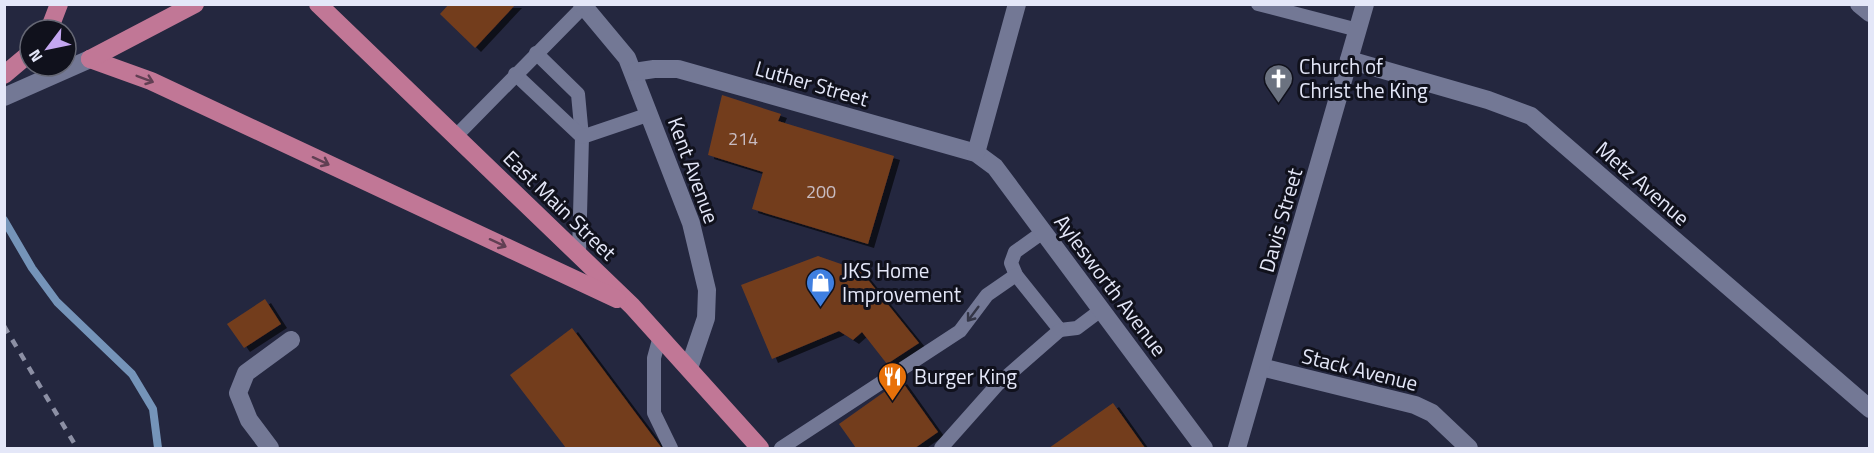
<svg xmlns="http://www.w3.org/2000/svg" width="1874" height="453" viewBox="0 0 1874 453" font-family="'Titillium Web',sans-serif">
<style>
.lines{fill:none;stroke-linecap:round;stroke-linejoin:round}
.stream{stroke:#7594b9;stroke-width:8}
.building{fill:#733d1e;filter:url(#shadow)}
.lane{stroke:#737895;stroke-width:14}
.street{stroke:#737895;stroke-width:18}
.secondary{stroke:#737895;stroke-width:18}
.primary{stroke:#c17796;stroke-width:18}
.rail{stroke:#8c8fa4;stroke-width:4.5;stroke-dasharray:8 8;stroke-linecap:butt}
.oneway{stroke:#603f53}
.oneway2{stroke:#333546}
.labels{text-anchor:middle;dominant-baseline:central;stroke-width:6;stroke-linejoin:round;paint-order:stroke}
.number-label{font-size:18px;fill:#c8bcc2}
.poi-label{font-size:21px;fill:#e4e7f8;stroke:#10111c;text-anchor:start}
.street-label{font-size:21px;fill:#e4e7f8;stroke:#10111c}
</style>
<defs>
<filter id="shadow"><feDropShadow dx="6" dy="4" stdDeviation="0" flood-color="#0009"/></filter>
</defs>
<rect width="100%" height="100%" fill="#24273f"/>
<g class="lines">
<polyline class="stream" points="4,220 32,268 57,302 132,374 153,409 158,448"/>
</g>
<g class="building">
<polygon points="449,4 516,4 475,48 440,14"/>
<polygon points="722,95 781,114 778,121 894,156 868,244 752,209 763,172 708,155"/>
<polygon points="818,256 861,271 919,343 887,364 862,332 853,340 839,331 772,359 741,285"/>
<polygon points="265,299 281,324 244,348 227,324"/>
<polygon points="572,328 661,447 660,448 566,448 510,375"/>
<polygon points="901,380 938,432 915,448 856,448 839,424"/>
<polygon points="1113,403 1145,448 1049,448"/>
</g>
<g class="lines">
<g class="lane">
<polyline points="1258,4 1358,30"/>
<polyline points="536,53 578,94 582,137 579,254"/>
<polyline points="515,74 582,137"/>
<polyline points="455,137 584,6"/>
<polyline points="582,137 650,114"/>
<polyline points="1043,232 1015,252 1011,263 1016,275 1060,330 1077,328 1101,310"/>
<polyline points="660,336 654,358 654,413 671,448"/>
<polyline points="781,448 960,331 987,295 1016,275"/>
<polyline points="941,448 997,385 1060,330"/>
</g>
<g class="street">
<polyline points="582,4 627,58 691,223 707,290 706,318 689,368"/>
<polyline points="1859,4 1870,13"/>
<polyline points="1349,60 1488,100 1531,116 1870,409"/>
<polyline points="634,72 654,69 678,69 976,153 995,167 1204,448"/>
<polyline points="976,153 1017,4"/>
<polyline points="1261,367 1415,405 1432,413 1469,448"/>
<polyline points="270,448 249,420 238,393 246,373 291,340"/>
<polyline points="1237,448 1365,4"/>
</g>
<polyline class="secondary" points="4,97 90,59"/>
<g class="primary">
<polyline points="318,4 632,306 760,448"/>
<polyline points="49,30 59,4"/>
<polyline points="90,59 151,81 617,299"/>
<polyline points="90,59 195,4"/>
<polyline points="4,75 30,53"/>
</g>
<polyline class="rail" points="4,326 77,448"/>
</g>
<defs><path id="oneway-shaft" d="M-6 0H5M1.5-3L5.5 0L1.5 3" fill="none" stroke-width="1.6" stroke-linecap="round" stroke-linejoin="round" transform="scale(1.5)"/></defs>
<g class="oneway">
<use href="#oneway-shaft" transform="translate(145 79) rotate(21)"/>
<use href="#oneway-shaft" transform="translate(321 161) rotate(25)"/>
<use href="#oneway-shaft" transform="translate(498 243) rotate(25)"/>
</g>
<use class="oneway2" href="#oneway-shaft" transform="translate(973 314) rotate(127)"/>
<defs>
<symbol id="church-pin" viewBox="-11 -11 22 30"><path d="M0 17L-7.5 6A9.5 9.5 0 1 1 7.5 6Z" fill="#6b7280" stroke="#10111c"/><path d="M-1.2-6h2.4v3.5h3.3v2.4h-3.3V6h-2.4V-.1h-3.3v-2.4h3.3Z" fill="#fff"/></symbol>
<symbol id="shop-pin" viewBox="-11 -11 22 30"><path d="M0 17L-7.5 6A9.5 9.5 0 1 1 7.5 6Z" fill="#3f7fe0" stroke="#10111c"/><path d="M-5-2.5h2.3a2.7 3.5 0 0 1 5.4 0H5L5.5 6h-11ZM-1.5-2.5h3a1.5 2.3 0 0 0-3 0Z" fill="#fff"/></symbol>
<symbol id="restaurant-pin" viewBox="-11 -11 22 30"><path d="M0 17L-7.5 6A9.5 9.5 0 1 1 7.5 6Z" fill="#e8710a" stroke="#10111c"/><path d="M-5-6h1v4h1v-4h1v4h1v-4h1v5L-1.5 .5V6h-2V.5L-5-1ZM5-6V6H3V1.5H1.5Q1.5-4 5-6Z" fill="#fff"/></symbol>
</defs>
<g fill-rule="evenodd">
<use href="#church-pin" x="1262" y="62" width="33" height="45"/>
<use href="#shop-pin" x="804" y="266" width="33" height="45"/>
<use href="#restaurant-pin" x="876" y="360" width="33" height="45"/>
</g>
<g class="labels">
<g class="number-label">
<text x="743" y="138">214</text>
<text x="821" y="191">200</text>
</g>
<g class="poi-label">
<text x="1299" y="66">Church of<tspan x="1299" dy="24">Christ the King</tspan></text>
<text x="842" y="270">JKS Home<tspan x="842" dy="24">Improvement</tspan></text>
<text x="914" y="376">Burger King</text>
</g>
<g class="street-label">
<text transform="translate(812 83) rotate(16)">Luther Street</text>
<text transform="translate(694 170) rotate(70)">Kent Avenue</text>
<text transform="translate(1643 183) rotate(41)">Metz Avenue</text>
<text transform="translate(560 205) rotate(44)">East Main Street</text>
<text transform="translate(1280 220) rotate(-74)">Davis Street</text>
<text transform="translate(1111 285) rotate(53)">Aylesworth Avenue</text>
<text transform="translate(1360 369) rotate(14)">Stack Avenue</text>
</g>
</g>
<rect width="1874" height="453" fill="none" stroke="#e4e7f8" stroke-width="12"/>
<g transform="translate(48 48) rotate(238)"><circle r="28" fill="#10111c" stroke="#656774" stroke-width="1.5"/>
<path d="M0-4.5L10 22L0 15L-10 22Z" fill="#c4a7f1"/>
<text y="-9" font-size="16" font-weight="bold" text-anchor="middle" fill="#e4e7f8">N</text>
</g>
</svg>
